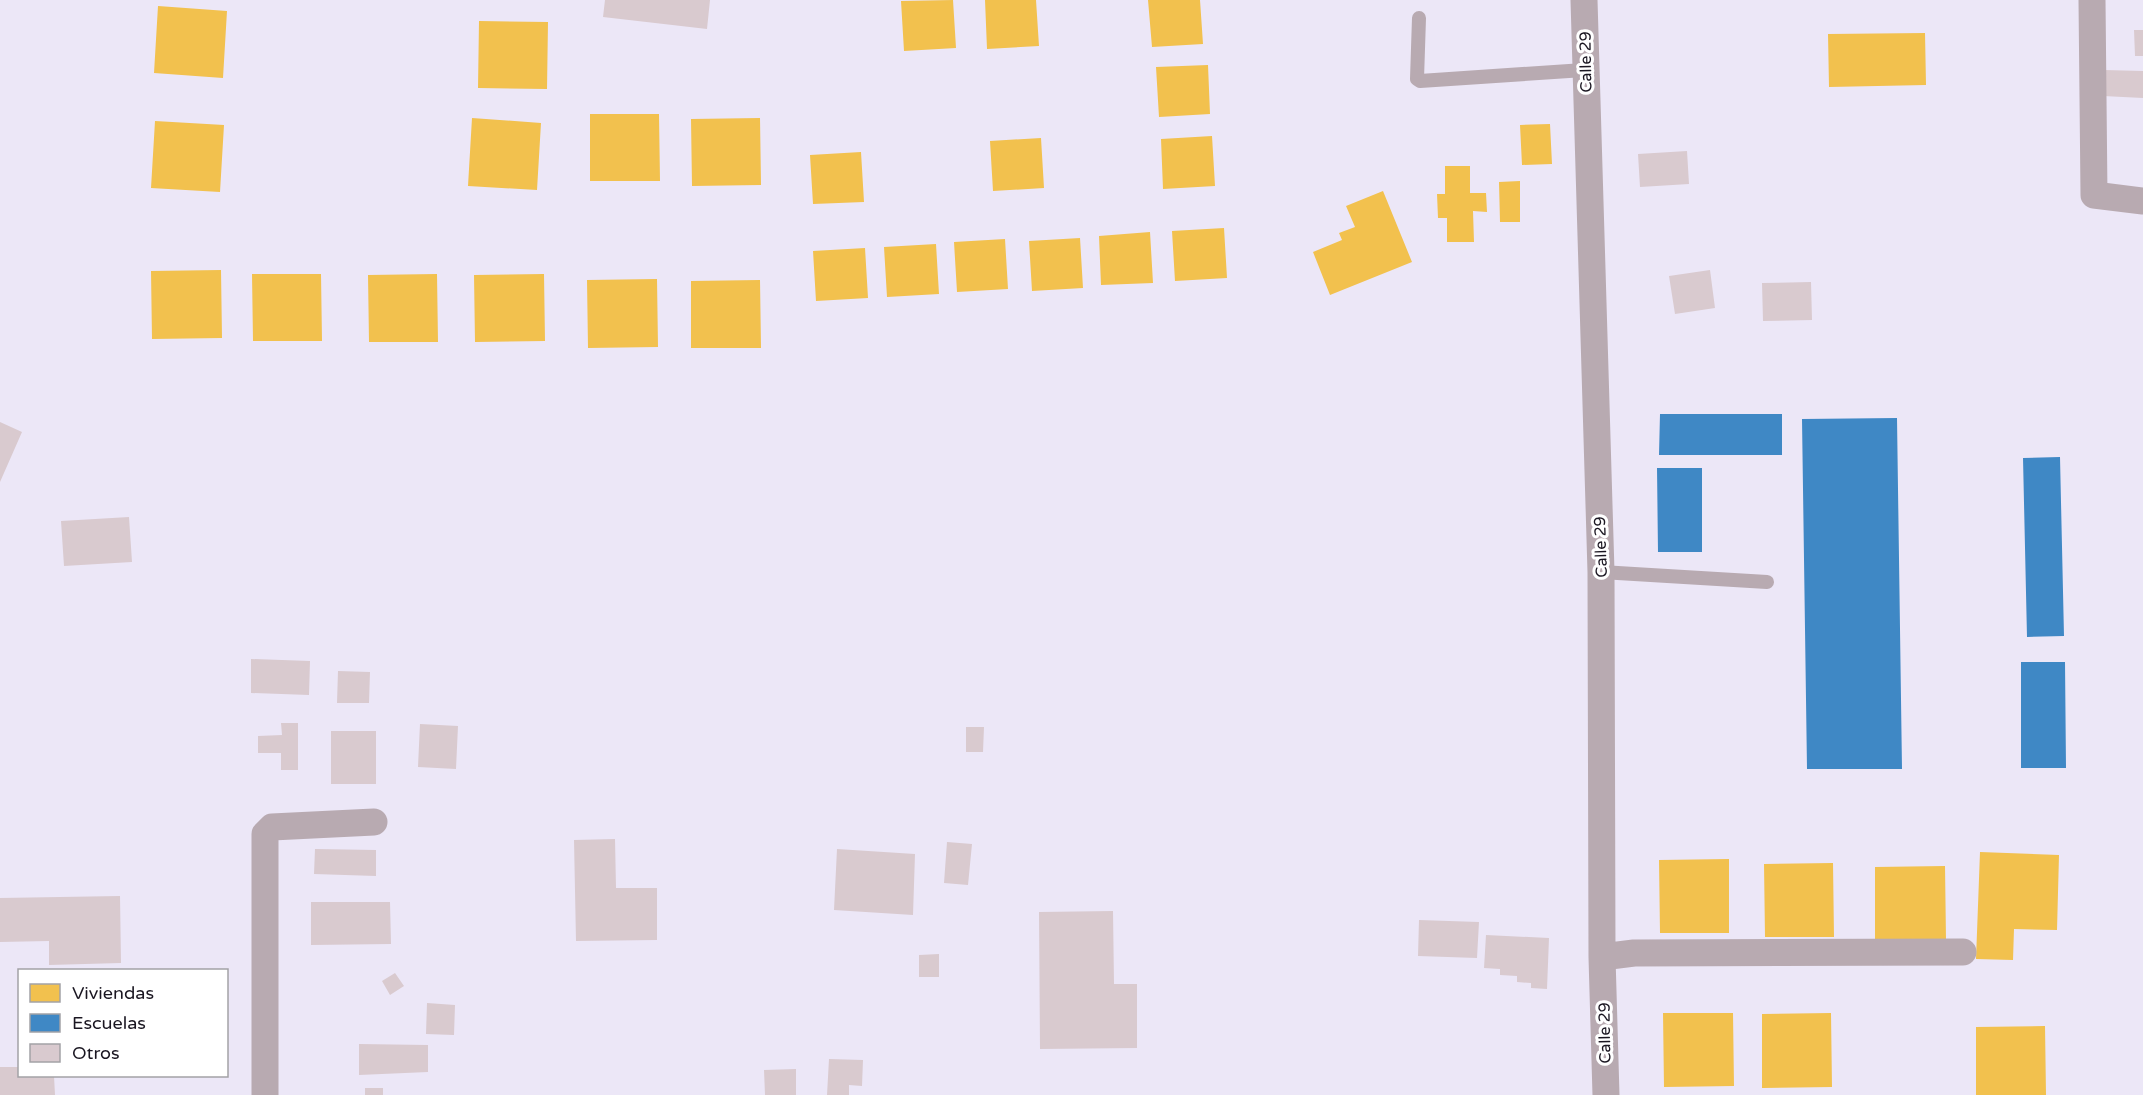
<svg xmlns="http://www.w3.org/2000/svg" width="2143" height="1095" font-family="'Varela Round',sans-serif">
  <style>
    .homes { fill: #f2c14e }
    .schools { fill: #3f88c5 }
    .building { fill: #d9cacf }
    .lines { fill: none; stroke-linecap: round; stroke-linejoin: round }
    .service { stroke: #b8aab1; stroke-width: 14 }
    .minor { stroke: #b8aab1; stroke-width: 27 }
    .labels { text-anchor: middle; stroke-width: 6; stroke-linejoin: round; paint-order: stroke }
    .street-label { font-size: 16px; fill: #1a1621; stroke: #fff }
  </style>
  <rect width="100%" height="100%" fill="#ece7f7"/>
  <path class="homes" d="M953 0 956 48 904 51 901 1Z
    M985 0H1036L1039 46 987 49Z
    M1148 0H1200L1203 44 1152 47Z
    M158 6 227 11 223 78 154 73Z
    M479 21 548 22 547 89 478 88Z
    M1925 33 1926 85 1829 87 1828 34Z
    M1208 65 1210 114 1159 117 1156 67Z
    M590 114H659L660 181H590Z
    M472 118 541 123 537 190 468 186Z
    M760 118 761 185 692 186 691 119Z
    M155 121 224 125 220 192 151 188Z
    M1550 124 1552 164 1522 165 1520 125Z
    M1212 136 1215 186 1163 189 1161 139Z
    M1041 138 1044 188 993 191 990 141Z
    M861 152 864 202 813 204 810 155Z
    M1445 166H1470V193H1486L1487 212 1473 211 1474 242H1447V218H1438L1437 194H1445Z
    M1520 181V222H1500L1499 182Z
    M1383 191 1412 262 1330 295 1313 252 1342 240 1339 233 1355 227 1346 206Z
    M1224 228 1227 278 1175 281 1172 231Z
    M1150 232 1153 283 1101 285 1099 236Z
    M1080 238 1083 288 1032 291 1029 241Z
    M1005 239 1008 289 957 292 954 242Z
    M936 244 939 294 887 297 884 247Z
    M865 248 868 298 816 301 813 251Z
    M221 270 222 338 152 339 151 271Z
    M252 274H321L322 341H253Z
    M437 274 438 342H369L368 275Z
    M544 274 545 341 475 342 474 275Z
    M657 279 658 347 588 348 587 280Z
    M760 280 761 348H691V281Z
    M1980 852 2059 855 2057 930 2014 929 2013 960 1976 959Z
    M1729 859V933H1660L1659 860Z
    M1833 863 1834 937H1765L1764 864Z
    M1945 866 1946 940 1875 941V867Z
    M1663 1013H1733L1734 1086 1664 1087Z
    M1831 1013 1832 1087 1762 1088V1014Z
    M2045 1026 2046 1095H1976V1027Z"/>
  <path class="schools" d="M1660 414H1782V455H1659Z
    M1897 418 1902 769H1807L1802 419Z
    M2060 457 2064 636 2027 637 2023 458Z
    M1657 468H1702V552H1658Z
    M2021 662H2065L2066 768H2021Z"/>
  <path class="building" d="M605 0H710L707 29 603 17Z
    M2134 30H2143V56H2135Z
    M2104 70 2143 71V98L2103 96Z
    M1687 151 1689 184 1640 187 1638 154Z
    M1710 270 1715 308 1675 314 1669 276Z
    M1811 282 1812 320 1763 321 1762 283Z
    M0 422 22 432 0 482Z
    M129 517 132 562 64 566 61 521Z
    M251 659 310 661 309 695 251 693Z
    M338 671 370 672 369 703H337Z
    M281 723H298V770H281V753H258V736L282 735Z
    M420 724 458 726 456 769 418 767Z
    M966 727H984L983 752H966Z
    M331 731H376V784H331Z
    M615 839 616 888H657V940L576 941 574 840Z
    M947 842 972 844 968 885 944 883Z
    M315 849 376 850V876L314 874Z
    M837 849 915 854 913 915 834 910Z
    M120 896 121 963 49 965V941L0 942V898Z
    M311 902H390L391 944 311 945Z
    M1113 911 1114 984H1137V1048L1040 1049 1039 912Z
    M1419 920 1479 922 1477 958 1418 956Z
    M1486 935 1549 938 1547 989 1531 988V983L1517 982V976L1500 975V969L1484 968Z
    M939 954V977H919V955Z
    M395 973 404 986 390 995 382 981Z
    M427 1003 455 1005 454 1035 426 1034Z
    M359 1044 428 1045V1072L359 1075Z
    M829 1059 863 1060 862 1086 849 1085V1095H827Z
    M0 1067H20V1076H54L55 1095H0Z
    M796 1069V1095H765L764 1070Z
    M365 1088H383V1095H365Z"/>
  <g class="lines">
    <path class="service" d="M1419 18 1417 79 1420 81 1584 70
      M1601 572 1767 582"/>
    <path class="minor" d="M1584 0 1601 572 1602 957 1606 1095
      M2092 0 2094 195 2143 201
      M1602 957 1634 953 1963 952
      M265 1095V834L272 827 374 822"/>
  </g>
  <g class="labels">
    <g class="street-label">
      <text transform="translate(1585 62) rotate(-91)" y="6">Calle 29</text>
      <text transform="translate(1600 547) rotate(-92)" y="6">Calle 29</text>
      <text transform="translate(1604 1033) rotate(-91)" y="6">Calle 29</text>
    </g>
  </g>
  <rect x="18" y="969" width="210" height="108" fill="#ffffff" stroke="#a3a2a6" stroke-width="1.5"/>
  <rect x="30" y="984" width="30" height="18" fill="#f2c14e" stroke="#a3a2a6" stroke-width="1.5"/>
  <text x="72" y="999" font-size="18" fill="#1a1621">Viviendas</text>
  <rect x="30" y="1014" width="30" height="18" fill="#3f88c5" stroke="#a3a2a6" stroke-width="1.5"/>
  <text x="72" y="1029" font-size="18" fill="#1a1621">Escuelas</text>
  <rect x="30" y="1044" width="30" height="18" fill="#d9cacf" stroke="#a3a2a6" stroke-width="1.5"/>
  <text x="72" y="1059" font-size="18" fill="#1a1621">Otros</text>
</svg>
